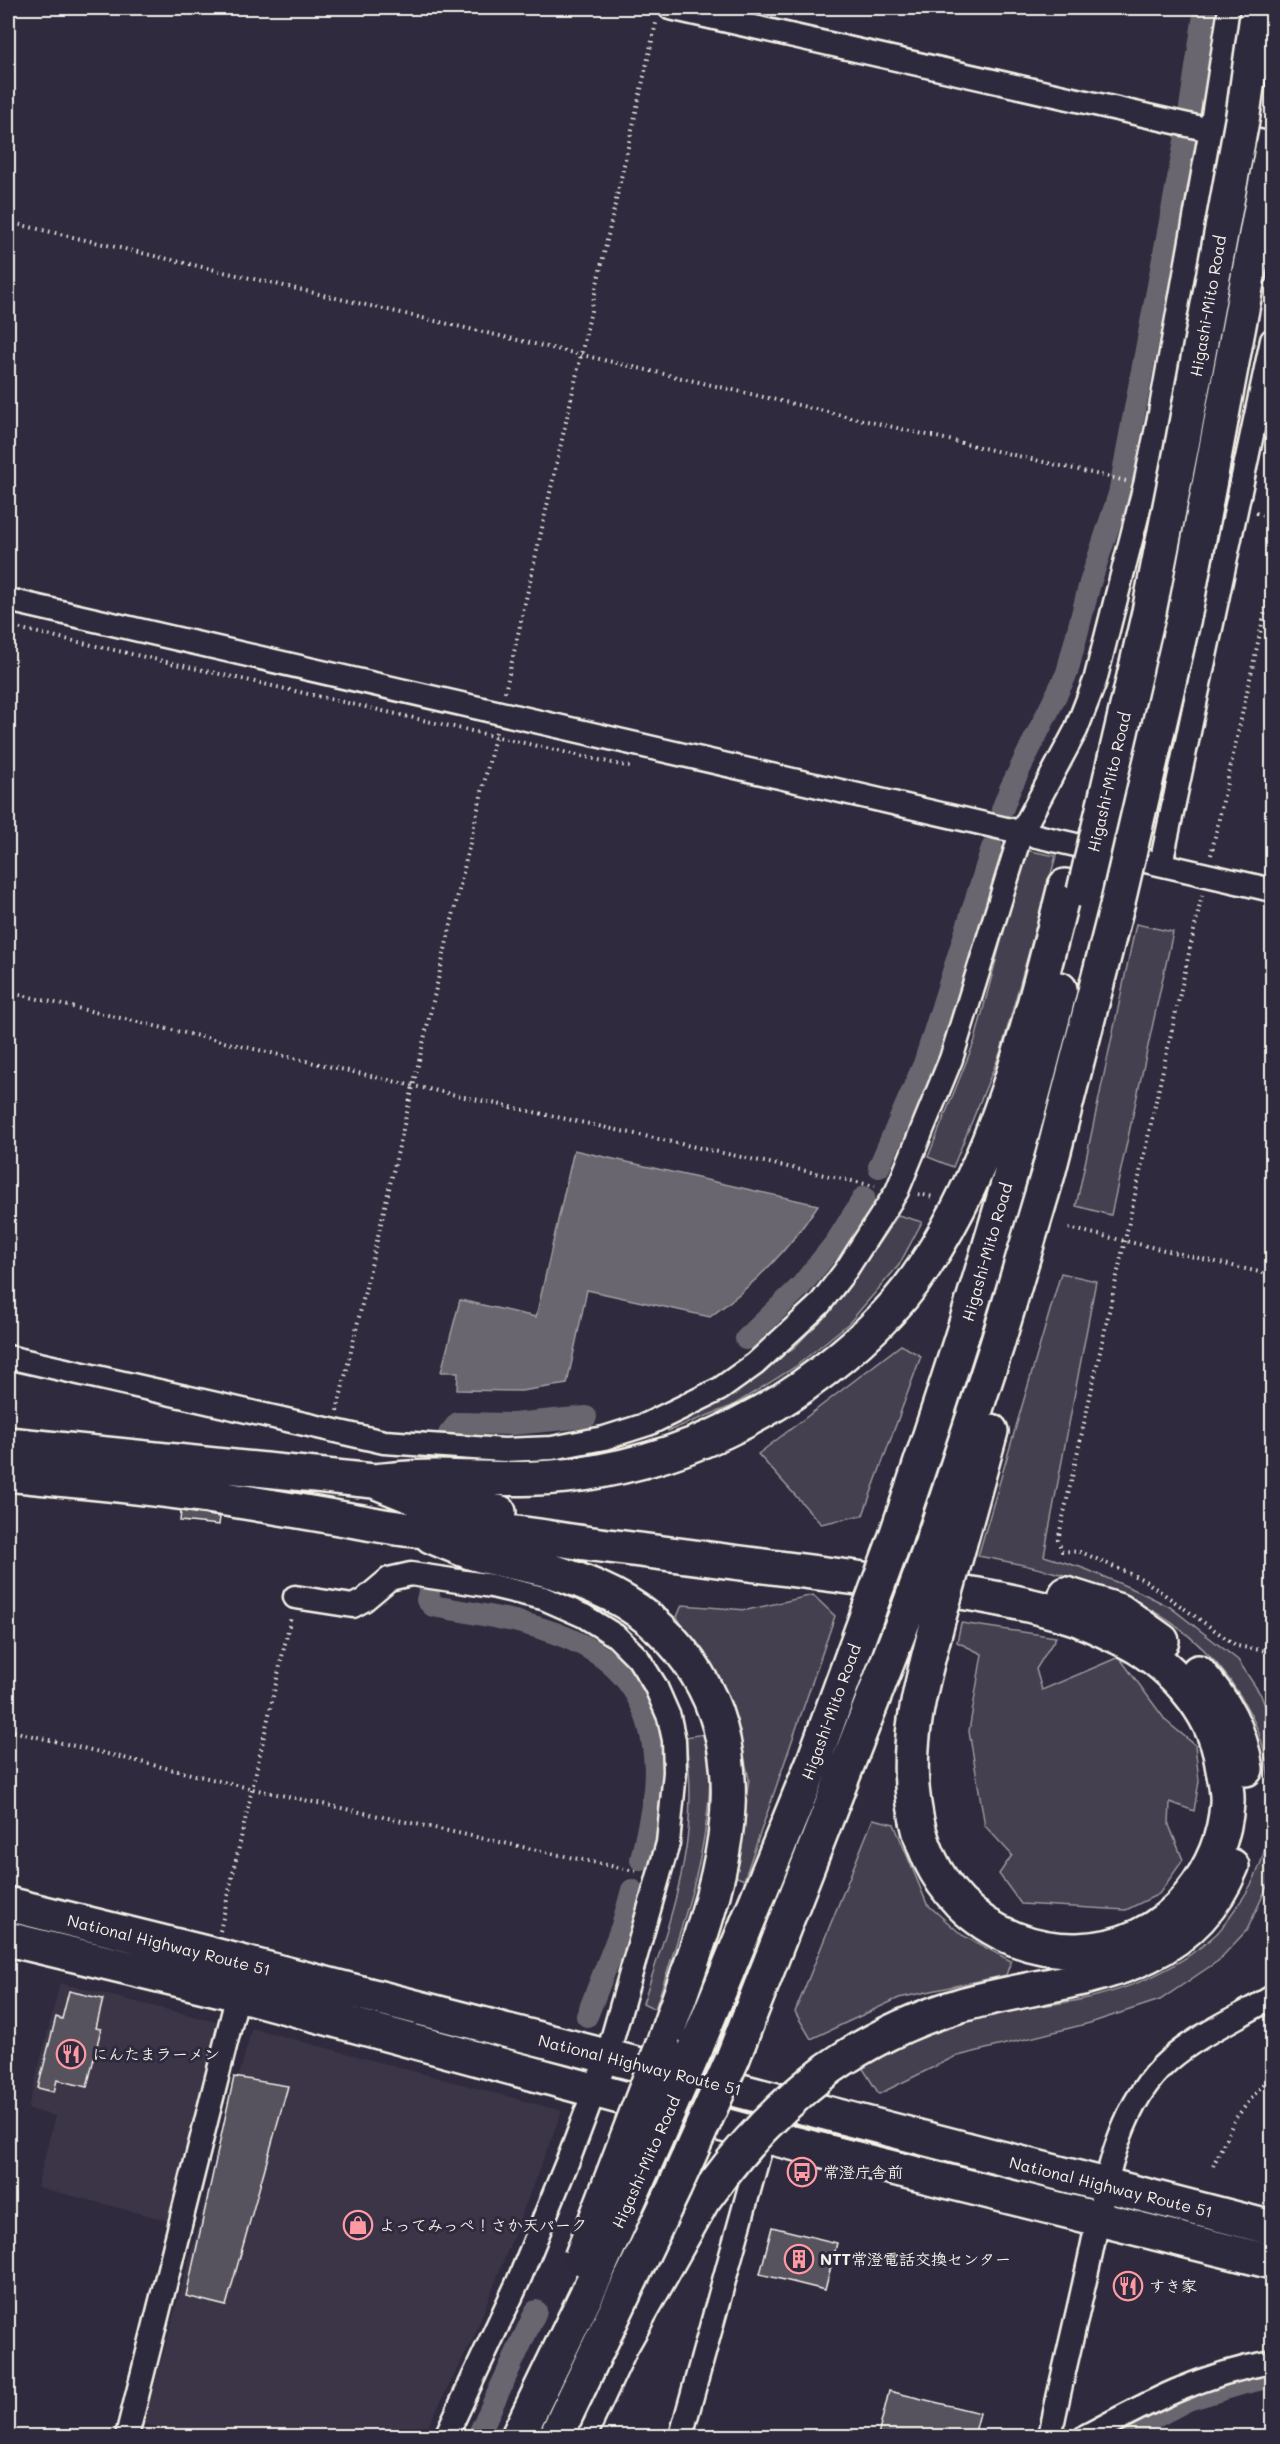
<svg xmlns="http://www.w3.org/2000/svg" width="1280" height="2444" font-family="Mali,'Klee One',sans-serif">
  <style>
    .built { fill: #3b3647 }
    .green { fill: #454050; stroke: #9c989c; stroke-width: 1.5 }
    .water { fill: #6a6670; stroke: #a19ea0; stroke-width: 1.5 }
    .lines { fill: none; stroke-linecap: round; stroke-linejoin: round }
    .canal { stroke: #6a6670; stroke-width: 22 }
    .building { fill: #56525f; stroke: #f4f1e8; stroke-width: 1.5 }
    .minor-casing { stroke: #f4f1e8; stroke-width: 27 }
    .highway-casing { stroke: #f4f1e8; stroke-width: 38 }
    .path { stroke: #f4f1e8; stroke-width: 4; stroke-dasharray: 1.5 4.5; stroke-linecap: butt }
    .minor { stroke: #2f2a3d; stroke-width: 22 }
    .highway { stroke: #2f2a3d; stroke-width: 33 }
    .highway-bridge-casing { stroke: #f4f1e8; stroke-width: 38; stroke-linecap: butt }
    .highway-bridge { stroke: #2f2a3d; stroke-width: 33 }
    .labels { text-anchor: middle; stroke-width: 6; stroke-linejoin: round; paint-order: stroke }
    .street-label { font-size: 16px; fill: #f4f1e8; stroke: #2f2a3d }
    .poi-label { font-size: 16px; font-weight: bold; fill: #f4f1e8; stroke: #2f2a3d; text-anchor: start }
  </style>
  <rect width="100%" height="100%" fill="#2f2a3d"/>
  <filter id="ink" filterUnits="userSpaceOnUse"><feTurbulence type="fractalNoise" baseFrequency=".0167" numOctaves="2"/><feDisplacementMap in="SourceGraphic" scale="12" xChannelSelector="R" yChannelSelector="G"/><feConvolveMatrix kernelMatrix="1 2 1 2 8 2 1 2 1" color-interpolation-filters="sRGB"/></filter>
  <g filter="url(#ink)">
    <path class="built" d="M60 1983 221 2023 170 2221 37 2187 55 2116 28 2109Z
      M252 2028 562 2111 473 2339 423 2436H196L144 2424Z"/>
    <path class="green" d="M1025 850 1056 856 1001 1051 953 1167 928 1157 975 1040Z
      M1136 924 1173 932 1111 1215 1076 1206Z
      M898 1215 922 1222 899 1265 849 1323 795 1367 732 1406 668 1431 667 1427 726 1394 795 1347 844 1294Z
      M1061 1273 1096 1281 1044 1556 1083 1568 1140 1592 1170 1607 1238 1660 1261 1695 1272 1724V1870L1270 1880 1247 1930 1218 1961 1160 2000 1090 2023 954 2057 879 2094 862 2067C872 2060 883 2052 894 2047 928 2031 967 2021 1004 2012 1027 2007 1051 2005 1074 2001 1126 1991 1176 1971 1215 1935 1223 1928 1229 1917 1235 1909 1252 1887 1264 1863 1267 1835 1272 1794 1270 1752 1251 1715 1195 1604 1091 1577 978 1556Z
      M901 1345 921 1356 863 1515 821 1524 758 1454Z
      M813 1595 835 1616 744 1880 735 1876 749 1779 733 1708 677 1617 682 1605 747 1610Z
      M961 1623 1056 1637 1036 1669 1042 1690 1119 1657 1166 1721 1195 1745 1199 1781 1194 1811 1170 1802 1169 1825 1183 1860 1159 1894 1126 1910 1021 1904 999 1874 1012 1855 985 1826 969 1731 982 1654 957 1642Z
      M704 1734C706 1746 710 1759 710 1771 710 1853 680 1932 655 2009L643 2003C673 1912 702 1834 685 1737Z
      M873 1819 894 1824 927 1904 962 1935 1011 1961 1006 1975 899 1998 811 2039 795 2012Z"/>
    <path class="water" d="M574 1150 818 1205C786 1253 756 1283 710 1317L587 1290 567 1384 521 1391 457 1390 458 1372H441L460 1300 536 1317Z"/>
    <g class="lines">
      <path class="canal" d="M1002 810 1010 789 1067 673 1090 583 1119 494 1185 141 1205 8
        M879 1167 924 1064 992 848
        M746 1339 800 1287 836 1242 864 1197
        M449 1434 458 1423 513 1424 586 1417
        M429 1593 427 1600 433 1606C529 1623 643 1634 654 1755 658 1790 648 1826 641 1860
        M587 2016 622 1926 632 1890
        M478 2436 536 2311
        M1119 2436 1188 2400 1245 2383 1272 2377"/>
    </g>
    <path class="building" d="M181 1511 220 1517 219 1525 180 1521Z
      M69 1991 103 1999 96 2028 101 2029 87 2087 57 2080 54 2092 38 2088 56 2017 62 2019Z
      M234 2077 288 2086 226 2306 186 2296Z
      M772 2227 837 2243 825 2290 760 2274Z
      M889 2391 980 2413 974 2436H878Z"/>
    <g class="lines">
      <g class="minor-casing">
        <path id="minor" d="M670 8 1272 144
          M8 600 1272 890
          M1161 864 1272 340
          M8 1357 384 1442 504 1450 552 1448 604 1438 648 1424 720 1389 755 1364 819 1305 846 1270 897 1191 951 1059 1021 833 1076 730 1095 681 1145 485 1160 413 1211 129 1230 8
          M295 1597 353 1606 364 1600 389 1579 411 1574 492 1586 543 1598 584 1616 616 1636 638 1658 655 1685 669 1717 674 1740 675 1772 668 1843 607 2057 571 2153 518 2282 446 2436
          M127 2436 238 1994
          M681 2436 764 2136
          M1050 2436C1061 2381 1075 2326 1087 2271 1103 2203 1112 2110 1168 2061 1199 2034 1238 2018 1272 1997
          M1086 2436C1149 2402 1201 2374 1272 2362"/>
      </g>
      <g class="highway-casing">
        <path id="highway" d="M8 1444 374 1481C394 1479 415 1477 436 1477 490 1478 546 1482 600 1471 675 1457 741 1429 803 1386 849 1353 893 1315 924 1267 999 1154 1032 1016 1065 886
          M8 1474C74 1481 141 1486 207 1496 257 1504 306 1512 356 1521 375 1524 396 1529 415 1530 435 1532 456 1528 476 1529 512 1531 549 1538 585 1543 668 1553 751 1564 834 1575 914 1586 995 1593 1072 1617 1087 1622 1103 1630 1118 1637 1167 1659 1214 1709 1222 1764 1224 1776 1228 1790 1227 1803 1225 1837 1211 1869 1190 1895 1134 1967 1023 1967 960 1903 934 1876 919 1841 914 1804 904 1740 923 1678 939 1617
          M374 1481 428 1503 499 1512
          M431 1536C445 1542 459 1548 473 1553 496 1560 521 1563 544 1569 567 1575 590 1584 612 1595 647 1613 676 1640 697 1674 768 1790 702 1929 663 2044
          M895 1539C957 1358 1015 1175 1060 989
          M932 1543 997 1345 1048 1174 1118 902
          M959 1546 991 1431
          M1066 1594 1120 1611 1162 1641
          M1198 1672C1224 1701 1241 1731 1246 1769
          M8 1904 214 1955 1272 2228
          M8 1939 238 1994 764 2136 1272 2262
          M696 2048 814 1760 870 1607
          M733 2058 907 1612
          M828 2069C868 2041 910 2020 958 2006 1060 1976 1185 1983 1232 1866
          M579 2436 621 2346 703 2200 718 2180"/>
      </g>
      <path class="path" d="M8 222 1126 481
        M1256 513 1272 517
        M8 626 630 767
        M505 692 656 23
        M1211 855 1272 579
        M1202 895 1058 1540 1062 1551 1081 1552 1144 1580 1237 1646 1272 1652
        M8 992 414 1086 875 1186
        M918 1194 934 1197
        M1069 1228 1272 1275
        M337 1411 496 732
        M8 1730 253 1789 639 1872
        M220 1931 291 1617
        M1213 2166 1235 2119 1272 2073"/>
      <use href="#minor" class="minor"/>
      <use href="#highway" class="highway"/>
      <g class="highway-bridge-casing">
        <path id="highway-bridge" d="M1084 891 1149 612 1183 440 1243 115 1258 8
          M1118 902 1185 613 1272 149
          M870 1607 895 1539
          M907 1612 932 1543
          M939 1617 959 1546
          M718 2180C750 2137 785 2102 828 2069
          M581 2258 663 2044
          M518 2436 594 2279 696 2048
          M556 2436 674 2189 733 2058"/>
      </g>
      <use href="#highway-bridge" class="highway-bridge"/>
    </g>
  </g>
  <defs>
    <g id="restaurant-ring" transform="scale(1.5)"><circle r="9.5" fill="#2f2a3d" stroke="#ff9aa2" stroke-width="1.5"/><path d="M-5-6h1v4h1v-4h1v4h1v-4h1v5L-1.5 .5V6h-2V.5L-5-1ZM5-6V6H3V1.5H1.5Q1.5-4 5-6Z" fill="#ff9aa2"/></g>
    <g id="bus-ring" transform="scale(1.5)"><circle r="9.5" fill="#2f2a3d" stroke="#ff9aa2" stroke-width="1.5"/><path d="M-5-6H5V4H4V6H2V4H-2V6H-4V4H-5ZM-3.5-4V0h7V-4ZM-3.5 1.2v1.5H-2V1.2ZM2 1.2v1.5H3.5V1.2Z" fill="#ff9aa2"/></g>
    <g id="shop-ring" transform="scale(1.5)"><circle r="9.5" fill="#2f2a3d" stroke="#ff9aa2" stroke-width="1.5"/><path d="M-5-2.5h2.3a2.7 3.5 0 0 1 5.4 0H5L5.5 6h-11ZM-1.5-2.5h3a1.5 2.3 0 0 0-3 0Z" fill="#ff9aa2"/></g>
    <g id="building-ring" transform="scale(1.5)"><circle r="9.5" fill="#2f2a3d" stroke="#ff9aa2" stroke-width="1.5"/><path d="M-4-6H4V6H1V3H-1V6H-4ZM-2.5-4.3h1.7v1.8h-1.7ZM.8-4.3h1.7v1.8H.8ZM-2.5-1h1.7V.8h-1.7ZM.8-1h1.7V.8H.8Z" fill="#ff9aa2"/></g>
  </defs>
  <g fill-rule="evenodd">
    <use href="#restaurant-ring" x="71" y="2054"/>
    <use href="#bus-ring" x="802" y="2172"/>
    <use href="#shop-ring" x="358" y="2225"/>
    <use href="#building-ring" x="799" y="2259"/>
    <use href="#restaurant-ring" x="1128" y="2286"/>
  </g>
  <g class="labels">
    <g class="street-label">
      <text transform="translate(1208 306) rotate(-80)" y="6">Higashi-Mito Road</text>
      <text transform="translate(1109 782) rotate(-77)" y="6">Higashi-Mito Road</text>
      <text transform="translate(987 1252) rotate(-74)" y="6">Higashi-Mito Road</text>
      <text transform="translate(831 1712) rotate(-70)" y="6">Higashi-Mito Road</text>
      <text transform="translate(169 1945) rotate(14)" y="6">National Highway Route 51</text>
      <text transform="translate(640 2065) rotate(14)" y="6">National Highway Route 51</text>
      <text transform="translate(646 2162) rotate(-66)" y="6">Higashi-Mito Road</text>
      <text transform="translate(1111 2187) rotate(14)" y="6">National Highway Route 51</text>
    </g>
    <g class="poi-label">
      <text x="92" y="2060">にんたまラーメン</text>
      <text x="823" y="2178">常澄庁舎前</text>
      <text x="379" y="2231">よってみっぺ！さか天パーク</text>
      <text x="820" y="2265">NTT常澄電話交換センター</text>
      <text x="1149" y="2292">すき家</text>
    </g>
  </g>
  <rect width="1280" height="2444" fill="none" stroke="#2f2a3d" stroke-width="30"/>
  <rect x="15" y="15" width="1250" height="2414" fill="none" stroke="#f4f1e8" stroke-width="2" filter="url(#ink)"/>
</svg>
